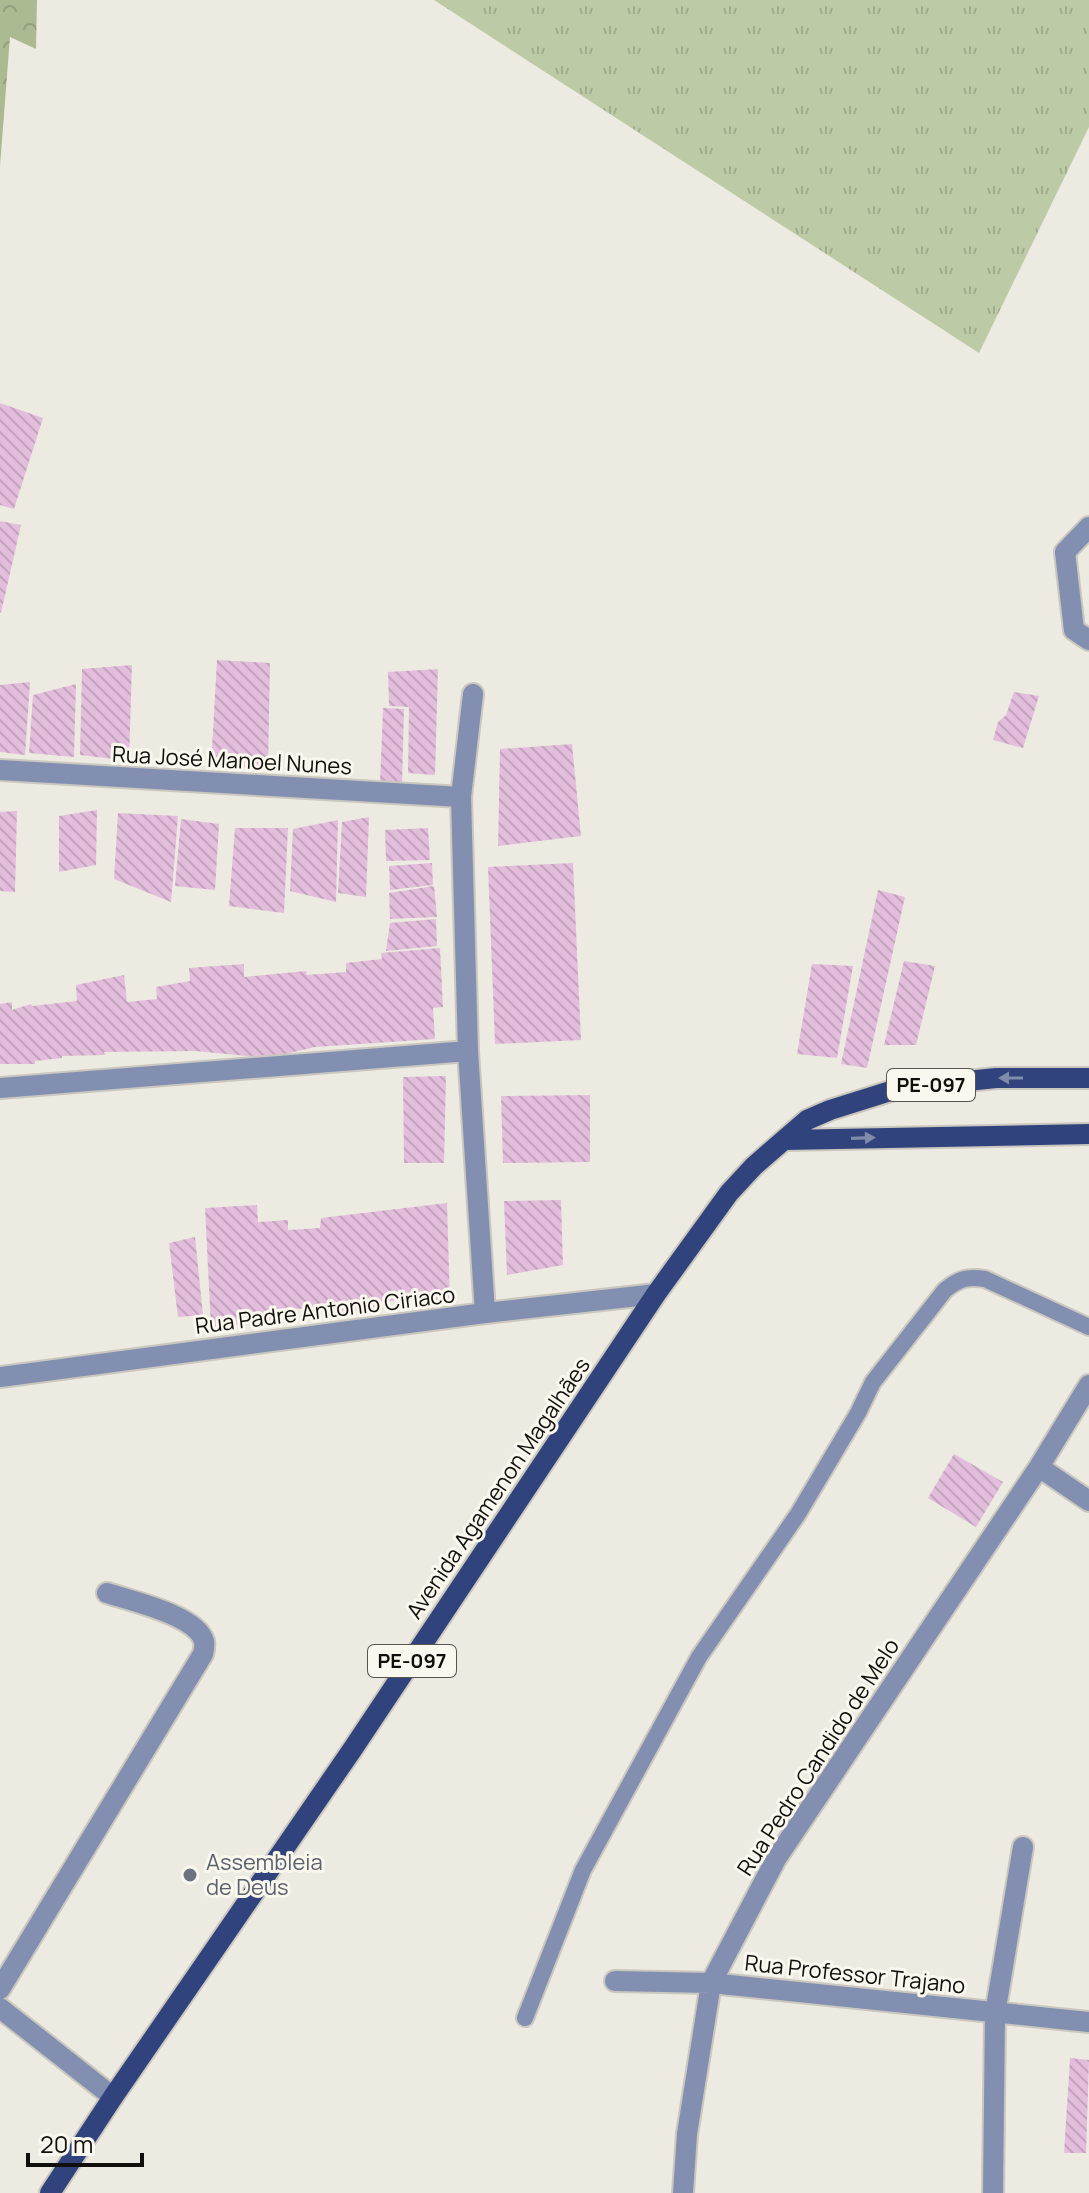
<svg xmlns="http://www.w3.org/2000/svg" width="1089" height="2193" font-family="Manrope,sans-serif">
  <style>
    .grass { fill: url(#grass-tufts) }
    .forest { fill: url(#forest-crowns) }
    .building { fill: url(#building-back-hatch) }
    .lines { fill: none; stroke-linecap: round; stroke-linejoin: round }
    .lane-casing { stroke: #cac7bf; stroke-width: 20 }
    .street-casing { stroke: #cac7bf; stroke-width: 24 }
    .primary-casing { stroke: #cac7bf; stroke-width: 24 }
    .lane { stroke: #828fb1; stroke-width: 16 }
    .street { stroke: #828fb1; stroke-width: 20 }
    .primary { stroke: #31437d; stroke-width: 20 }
    .oneway { fill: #818baa }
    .worship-dot { fill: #6b7280; stroke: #faf7ee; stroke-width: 3 }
    .labels { text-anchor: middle; stroke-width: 6; stroke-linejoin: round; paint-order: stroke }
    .shield { fill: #faf7ee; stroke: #565550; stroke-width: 2 }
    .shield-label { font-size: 20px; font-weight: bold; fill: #100f0c }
    .street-label { font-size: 22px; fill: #100f0c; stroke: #faf7ee }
    .worship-label { font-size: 22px; fill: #5b616d; stroke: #faf7ee; text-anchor: start }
  </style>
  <defs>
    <pattern id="grass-tufts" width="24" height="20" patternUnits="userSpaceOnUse" patternTransform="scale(2)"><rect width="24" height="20" fill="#bdcaa6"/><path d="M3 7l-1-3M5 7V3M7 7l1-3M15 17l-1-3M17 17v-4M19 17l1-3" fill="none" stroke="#a1ac8e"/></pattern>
    <pattern id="forest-crowns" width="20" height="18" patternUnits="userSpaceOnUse" patternTransform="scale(2)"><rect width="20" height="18" fill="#acba91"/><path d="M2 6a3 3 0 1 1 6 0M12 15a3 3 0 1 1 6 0" fill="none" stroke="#939f7c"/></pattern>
    <pattern id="building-back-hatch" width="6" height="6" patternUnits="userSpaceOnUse" patternTransform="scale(2)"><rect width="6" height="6" fill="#e3bedc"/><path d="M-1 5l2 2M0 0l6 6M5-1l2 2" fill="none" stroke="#c2a2bc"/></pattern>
  </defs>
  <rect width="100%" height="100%" fill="#edeae1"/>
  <path class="grass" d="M434 0H1089V127L979 353Z"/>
  <path class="forest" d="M0 0H37L36 49 10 37 0 166Z"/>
  <path class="building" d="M0 403 43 418 14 509 0 505Z
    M0 521 21 525 1 613 0 612Z
    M217 660 270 663 268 769 211 766Z
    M132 665 129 761 80 755 82 669Z
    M438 669 435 775 408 773 409 707 389 706 388 672Z
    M30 682 25 755 0 752V685Z
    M76 684 74 757 29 753 33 695Z
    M1014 692 1039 696 1023 748 993 740 998 722 1006 715Z
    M383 708 404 709 402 785 380 783Z
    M572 744 581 836 498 846 500 749Z
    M97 810 96 865 59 872V816Z
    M17 811 15 892 0 891V812Z
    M118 813 178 816 171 902 114 879Z
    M369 817 366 897 338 893 342 822Z
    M181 819 219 824 215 890 175 886Z
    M338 820 336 902 290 891 293 829Z
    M235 828H288L284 913 229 906Z
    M428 828 430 860 386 861 385 830Z
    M432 863 433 885 390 890 389 866Z
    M573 863 581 1040 495 1044 488 867Z
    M434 886 437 917 390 919 389 893Z
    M878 890 905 897 867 1068 841 1064Z
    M436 919 437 946 386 951 390 923Z
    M440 948 443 1007 433 1008 435 1039 315 1047 281 1055 247 1056 195 1051 104 1052 105 1055 62 1056V1058L35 1061V1064H0V1004L12 1002V1010L31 1004 32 1006 77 1001 76 985 124 975 127 1002 157 999 156 987 190 981 189 968 244 964V977L306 971 307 975 346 972V963L382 959 381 953Z
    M904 961 935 966 916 1045H884Z
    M812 964 853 966 837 1058 797 1054Z
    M446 1076 444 1163H404L403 1077Z
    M590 1095V1162L503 1163 501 1096Z
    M561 1200 563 1265 507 1275 504 1201Z
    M447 1203 450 1302 413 1307 412 1299 380 1302 383 1309 334 1313V1307L293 1309 294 1322 211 1327 205 1208 257 1205 258 1222 288 1220V1230L320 1228 321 1218Z
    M195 1237 203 1315 178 1317 169 1243Z
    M954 1454 1003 1482 976 1527 928 1498Z
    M1070 2058 1089 2060 1086 2153H1064Z"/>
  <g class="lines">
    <g class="lane-casing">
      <path id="lane" d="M525 2018 583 1870 699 1657 798 1514 858 1413 873 1382 945 1290C959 1279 967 1276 985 1279L1089 1327"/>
    </g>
    <g class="street-casing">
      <path id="street" d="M1089 527 1065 552 1074 630 1089 640
        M473 694 461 797 468 1051 485 1313
        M0 770 461 797
        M0 1088 468 1051
        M0 1377 485 1313 656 1294
        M1039 1467 1089 1501
        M615 1981 711 1983 1089 2022
        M0 1989 203 1654C204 1650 205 1646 204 1641 196 1615 131 1601 107 1593
        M0 2008 113 2097
        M683 2193 687 2134 711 1983 776 1859 1039 1467 1089 1385
        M993 2193 995 2014 1023 1847"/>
    </g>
    <g class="primary-casing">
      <path id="primary" d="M785 1140 1089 1134
        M50 2193 113 2097 352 1750 656 1294 729 1193 754 1166 807 1120 830 1110 900 1088 996 1078H1089"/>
    </g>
    <use href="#lane" class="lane"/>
    <use href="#street" class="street"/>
    <use href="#primary" class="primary"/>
  </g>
  <defs><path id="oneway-solid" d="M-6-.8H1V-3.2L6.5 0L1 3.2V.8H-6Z" transform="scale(2)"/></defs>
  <g class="oneway">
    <use href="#oneway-solid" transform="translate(1011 1078) rotate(180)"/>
    <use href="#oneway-solid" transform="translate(863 1138) rotate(-2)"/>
  </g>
  <circle class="worship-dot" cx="190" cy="1875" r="8"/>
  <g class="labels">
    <g class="shield">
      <rect x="887" y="1069" width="88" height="32" rx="6"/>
      <rect x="368" y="1645" width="88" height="32" rx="6"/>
    </g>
    <g class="shield-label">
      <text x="931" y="1092">PE-097</text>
      <text x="412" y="1668">PE-097</text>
    </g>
    <g class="street-label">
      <text transform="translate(232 760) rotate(3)" y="8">Rua José Manoel Nunes</text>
      <text transform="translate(325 1310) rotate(-7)" y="8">Rua Padre Antonio Ciriaco</text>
      <text transform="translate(498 1488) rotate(-56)" y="8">Avenida Agamenon Magalhães</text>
      <text transform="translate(818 1757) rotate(-57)" y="8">Rua Pedro Candido de Melo</text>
      <text transform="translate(855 1974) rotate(6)" y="8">Rua Professor Trajano</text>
    </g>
    <g class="worship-label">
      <text x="206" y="1870">Assembleia<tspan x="206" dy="25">de Deus</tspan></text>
    </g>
  </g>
  <path d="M28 2153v12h114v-12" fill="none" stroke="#100f0c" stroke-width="4"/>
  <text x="40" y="2153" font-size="24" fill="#100f0c" stroke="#faf7ee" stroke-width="6" paint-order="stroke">20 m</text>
</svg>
